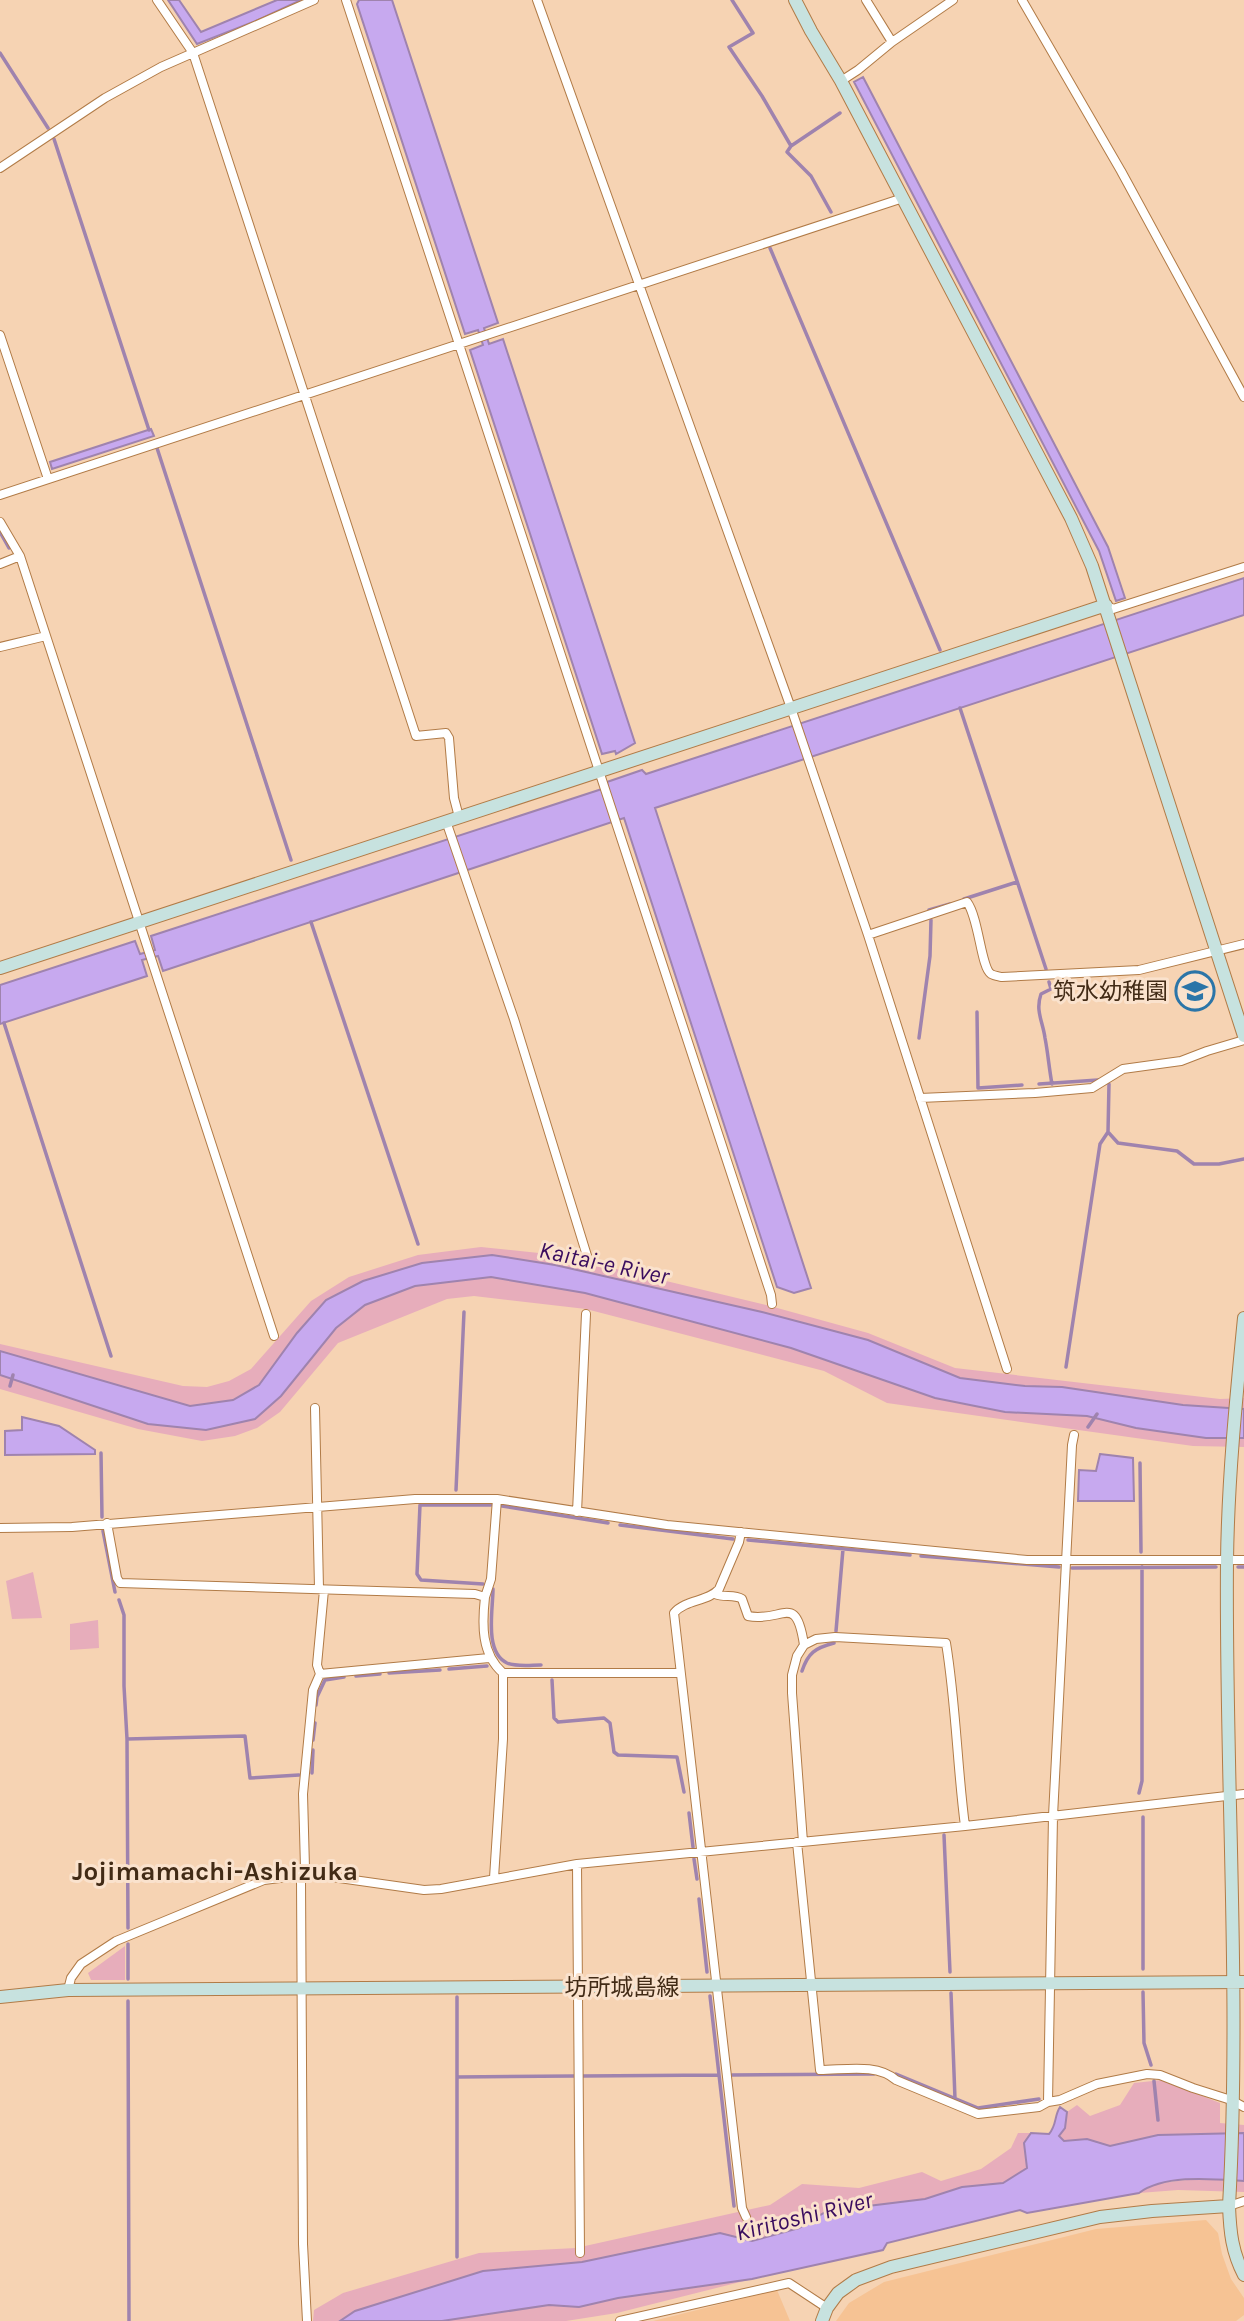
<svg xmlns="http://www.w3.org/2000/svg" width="1244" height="2321" font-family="Karla,'Noto Sans JP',sans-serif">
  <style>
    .built { fill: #f6c394 }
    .green { fill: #e7adbb }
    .water { fill: #c7a9ef; stroke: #9f83ae; stroke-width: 2 }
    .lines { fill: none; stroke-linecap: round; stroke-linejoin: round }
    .stream { stroke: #9f83ae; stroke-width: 3.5 }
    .street-casing { stroke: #b17b47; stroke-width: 10 }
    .secondary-casing { stroke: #b17b47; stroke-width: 14 }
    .street { stroke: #fff; stroke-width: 8 }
    .secondary { stroke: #c7e2df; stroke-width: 12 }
    .labels { text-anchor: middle; stroke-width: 6; stroke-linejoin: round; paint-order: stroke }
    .poi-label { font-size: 23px; fill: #422b16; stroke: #fae2cd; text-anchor: end }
    .street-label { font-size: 23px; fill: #422b16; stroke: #fae2cd }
    .water-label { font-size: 24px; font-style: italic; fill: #390c5e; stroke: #fae2cd }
    .quarter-label { font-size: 26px; font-weight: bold; fill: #422b16; stroke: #fae2cd }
  </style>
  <rect width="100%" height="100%" fill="#f6d3b3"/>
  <path class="built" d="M1206 2220 1218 2233 1222 2254 1231 2279 1244 2298V2315L1236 2321H836L849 2303 884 2282 1096 2229Z
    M777 2290 790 2321H653Z"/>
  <path class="green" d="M481 1247 558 1255 770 1306 868 1333 955 1368 1220 1399 1244 1398V1409L1183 1405 1062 1387 1025 1386 960 1378 868 1340 762 1312 492 1255 422 1263 363 1281 326 1300 297 1333 259 1385 233 1400 190 1406 0 1351V1344L183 1386 207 1387 229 1381 251 1369 311 1301 349 1277 418 1255Z
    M491 1277 585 1293 791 1348 935 1398 1005 1412 1087 1416 1136 1428 1206 1438H1244V1447L1193 1446 887 1403 824 1371 586 1309 474 1296 447 1299 338 1343 280 1412 257 1428 235 1436 202 1441 138 1429 0 1389V1375L148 1424 206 1430 255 1419 281 1396 336 1328 364 1305 415 1286Z
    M33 1572 42 1618 12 1619 6 1581Z
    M98 1620 99 1648 70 1650V1624Z
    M125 1946V1980H91L88 1973Z
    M1162 2080 1220 2103V2123L1244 2125V2133L1158 2135 1110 2146 1087 2139 1064 2141 1059 2136 1065 2128 1067 2112 1077 2105 1090 2116 1120 2105 1134 2083Z
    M1018 2133H1031L1024 2143 1027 2168 1003 2183 962 2187 925 2199 827 2211 799 2228 752 2241 720 2233 582 2262 483 2271 355 2311 340 2321H313L314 2310 343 2293 479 2253 576 2248 770 2205 802 2184 859 2188 922 2172 941 2181 981 2169 1011 2148Z
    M1205 2178 1244 2181V2192L1178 2190 1139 2193 1150 2184Z
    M752 2279 617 2313 566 2321H442L549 2305 579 2307 618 2298Z"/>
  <path class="water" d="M168 0H179L201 32 277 0H301L258 20 197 44Z
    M359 0H392L498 323 484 328 489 344 503 339 635 743 616 754 615 751 602 754 470 350 483 345 478 330 465 334 357 4Z
    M863 77 1108 547 1125 598 1116 601 1099 551 854 82Z
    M151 429 154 436 52 469 50 462Z
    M1244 578V615L655 808 811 1288 794 1293 777 1287 624 818 163 971 158 956 142 960 147 976 0 1024V985L135 941 140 954 155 950 151 936 608 787 607 782 642 770 646 774Z
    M492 1255 555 1265 762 1312 868 1340 960 1378 1025 1386 1062 1387 1183 1405 1244 1409V1438H1206L1136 1428 1087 1416 1005 1412 935 1398 791 1348 585 1293 491 1277 415 1286 365 1305 336 1328 281 1396 255 1419 206 1430 148 1424 0 1375V1351L190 1406 233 1400 259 1385 297 1333 326 1300 363 1281 422 1263Z
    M22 1417 59 1426 95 1450V1454L5 1455V1431L22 1430Z
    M1100 1454 1133 1458 1134 1501H1078L1079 1470 1096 1471Z
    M1060 2107 1067 2112 1065 2128 1059 2136 1064 2141 1087 2139 1110 2146 1158 2135 1244 2133V2181C1213 2179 1165 2174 1139 2193L1027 2213 1020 2210 887 2243 883 2250 752 2279 618 2298 579 2307 549 2305 442 2321H340L355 2311 483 2271 582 2262 720 2233 752 2241 799 2228 827 2211 925 2199 962 2187 1003 2183 1027 2168 1024 2143 1031 2133 1049 2134C1057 2125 1054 2116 1060 2107Z"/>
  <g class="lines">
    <path class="stream" d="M732 0 753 33 729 47 762 96 791 146 840 113
      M0 53 48 128
      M54 139 149 430
      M791 146 787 152 811 176 831 212
      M770 248 940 650
      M157 448 291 860
      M0 532 9 548
      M960 708 1046 969
      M964 899 1017 882
      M929 910 950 904
      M311 922 418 1244
      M1049 982 1051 989 1041 994C1035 1011 1043 1022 1045 1038 1048 1053 1049 1068 1052 1084
      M977 1012 978 1088 1022 1085
      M4 1023 111 1356
      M919 1038 930 956 931 920
      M1039 1084 1098 1080
      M1109 1084 1108 1132 1118 1143 1177 1151 1194 1164H1219L1244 1159
      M1066 1367 1100 1144 1108 1132
      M10 1386 13 1375
      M1088 1427 1097 1414
      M101 1453 102 1517
      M1140 1463 1141 1552
      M456 1490 464 1312
      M502 1506 608 1523
      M620 1525 733 1539
      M103 1531 115 1592
      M748 1540 910 1555
      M921 1556 1059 1567
      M1238 1567H1244
      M1072 1568 1216 1567
      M483 1584 421 1580 417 1574 420 1505H491
      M493 1589C493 1610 484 1652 507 1663 516 1667 531 1665 541 1665
      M119 1600 124 1615V1686L127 1739 128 1928
      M836 1631 843 1549
      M449 1669 487 1666
      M802 1671C808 1653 815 1648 834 1643
      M389 1673 440 1670
      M356 1676 380 1674
      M552 1680 554 1718 558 1722 604 1718 610 1723 614 1752 618 1755 677 1757 684 1792
      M316 1705 317 1697 325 1680 344 1677
      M127 1739 245 1736 250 1778 299 1775
      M313 1740 315 1723
      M312 1773 313 1750
      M1139 1793 1142 1781V1567
      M689 1813 693 1847
      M1143 1817V1969
      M944 1835 950 1972
      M694 1859 697 1879
      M699 1899 707 1972
      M128 1944V1979
      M1143 1992 1144 2043 1151 2065
      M951 1993 955 2099
      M710 1996 734 2206
      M128 2001 129 2321
      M896 2074 978 2108 1039 2099
      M732 2075 874 2074
      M583 2076 719 2075
      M457 2077 574 2076
      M1154 2081 1158 2120
      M457 2257V1997"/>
    <g class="street-casing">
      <path id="street" d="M157 0 193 53 416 736 446 733 449 738 454 798 459 817
        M346 0 771 1295 772 1304
        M537 0 791 708 868 935 1007 1369
        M866 0 892 42
        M1022 0 1121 171 1244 397
        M841 81 858 70 892 42 953 0
        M0 168 105 98 161 67 314 0
        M0 335 48 479
        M0 495 903 198
        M0 522 20 556 274 1336
        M0 564 20 556
        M1106 605 1113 609 1244 567
        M0 647 46 636
        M446 821 514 1019 588 1259
        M868 935 967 902C979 918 981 968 991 974 992 975 1001 977 1002 977L1139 970 1244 944
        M920 1098 1035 1093 1092 1088 1123 1069 1181 1061 1207 1051 1244 1040
        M315 1408 319 1588
        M577 1512 586 1314
        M107 1523 117 1578 120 1583 475 1594 485 1597C482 1624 481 1654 503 1673H680
        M0 1528 72 1527 415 1499H497L667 1525 1027 1560H1244
        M741 1532 739 1542 719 1589C708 1602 686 1599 674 1613L742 2208 746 2217
        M715 1594C724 1598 734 1594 742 1599L748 1616C783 1623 796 1591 804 1645
        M485 1597 491 1579 497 1499
        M320 1674 489 1658
        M797 1842 820 2070C845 2070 877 2063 896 2080L978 2114 1039 2107 1048 2102 1053 1816 1072 1445 1074 1435
        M803 1842 792 1693V1675L797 1656 804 1645 816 1639 835 1637 946 1643C956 1704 957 1765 965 1826
        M577 1864 580 2253
        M494 1878 503 1739V1673
        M68 1990 71 1978 81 1964 116 1941 264 1880 311 1874 424 1890 441 1889 577 1864 965 1826 1244 1794
        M1048 2102 1060 2100 1097 2084 1147 2074 1160 2075 1193 2088 1231 2100 1244 2107
        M1229 2206 1244 2201
        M307 2321 303 2244 301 1880 305 1868 303 1794 313 1690 320 1674 317 1665 324 1590
        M620 2321 789 2283 827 2308"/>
    </g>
    <g class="secondary-casing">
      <path id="secondary" d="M795 0 811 31 841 81 1071 518 1092 566 1244 1036
        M0 968 1106 605
        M1244 1318C1236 1399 1228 1480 1227 1561 1225 1775 1241 1992 1229 2206 1230 2232 1232 2252 1244 2275
        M0 1997 68 1990 1244 1982
        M822 2321 827 2308 838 2293 856 2280 891 2267 1100 2217 1152 2211 1229 2206"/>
    </g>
    <use href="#street" class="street"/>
    <use href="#secondary" class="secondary"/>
  </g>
  <defs>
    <g id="school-ring" transform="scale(2.0125)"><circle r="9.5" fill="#fae2cd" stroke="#2b75a8" stroke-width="1.5"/><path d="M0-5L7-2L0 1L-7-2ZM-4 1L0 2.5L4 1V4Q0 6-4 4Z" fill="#2b75a8"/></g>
  </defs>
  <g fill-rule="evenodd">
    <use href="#school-ring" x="1195" y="991"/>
  </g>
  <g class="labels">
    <g class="poi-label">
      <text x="1168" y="999">筑水幼稚園</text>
    </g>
    <g class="street-label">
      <text x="622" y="1995">坊所城島線</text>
    </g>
    <g class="water-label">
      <text transform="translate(604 1263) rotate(12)" y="8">Kaitai-e River</text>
      <text transform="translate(804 2216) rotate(-14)" y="8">Kiritoshi River</text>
    </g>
    <g class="quarter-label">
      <text x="215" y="1880">Jojimamachi-Ashizuka</text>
    </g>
  </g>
</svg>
